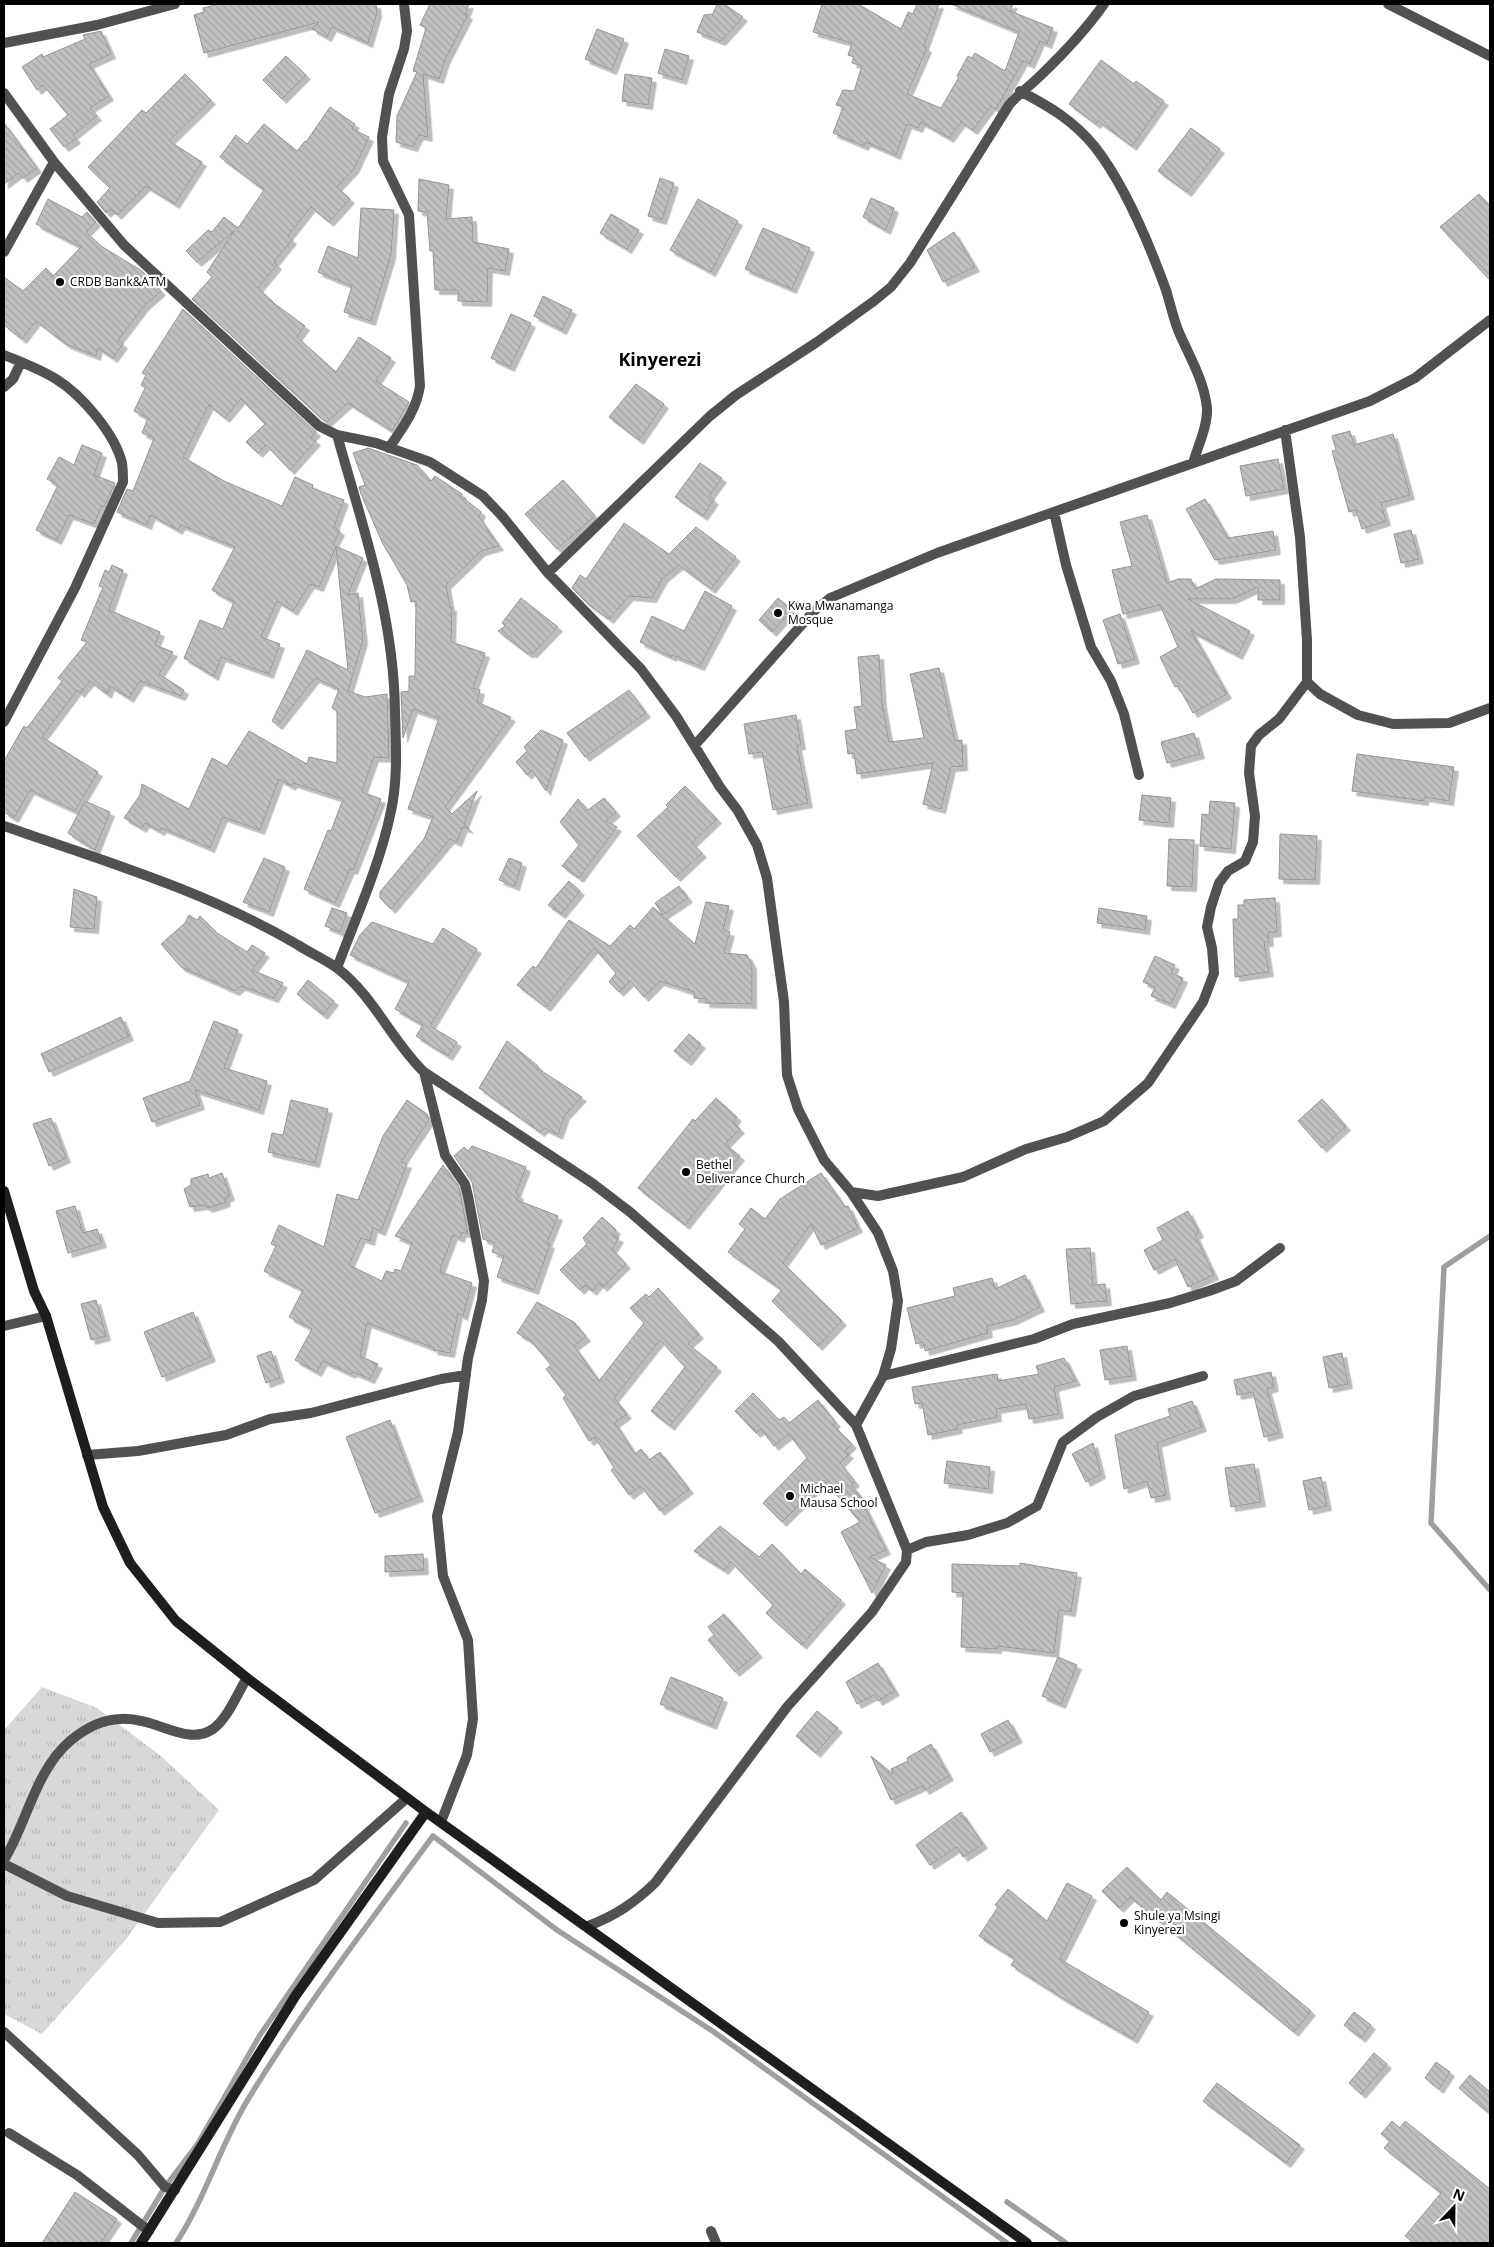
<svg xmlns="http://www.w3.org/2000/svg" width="1494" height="2247" font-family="'Open Sans',sans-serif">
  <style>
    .grass { fill: url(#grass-tufts) }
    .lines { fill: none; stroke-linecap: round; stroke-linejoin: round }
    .stream { stroke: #9f9f9f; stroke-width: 5.5 }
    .building { fill: url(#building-back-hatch); stroke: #959595; filter: url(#shadow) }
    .lane { stroke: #515151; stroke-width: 10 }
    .street { stroke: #515151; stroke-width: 10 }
    .secondary { stroke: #1e1e1e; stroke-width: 10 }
    .poi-dot { fill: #000; stroke: #fff; stroke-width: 2 }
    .labels { text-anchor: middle; stroke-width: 4.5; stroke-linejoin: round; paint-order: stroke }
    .poi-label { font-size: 12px; fill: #000; stroke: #fff; text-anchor: start }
    .district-label { font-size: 18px; font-weight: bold; fill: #000; stroke: #fff }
  </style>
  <defs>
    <pattern id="grass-tufts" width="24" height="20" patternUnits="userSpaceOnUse" patternTransform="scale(1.25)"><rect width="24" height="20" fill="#d8d8d8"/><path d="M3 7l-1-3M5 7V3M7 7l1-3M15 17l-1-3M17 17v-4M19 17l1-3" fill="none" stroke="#b8b8b8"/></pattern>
    <pattern id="building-back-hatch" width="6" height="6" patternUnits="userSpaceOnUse" patternTransform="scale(1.25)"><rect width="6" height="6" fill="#c0c0c0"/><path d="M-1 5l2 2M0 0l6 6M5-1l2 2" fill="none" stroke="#a3a3a3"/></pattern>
    <filter id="shadow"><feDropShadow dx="4.5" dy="4.5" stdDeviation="0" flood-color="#0004"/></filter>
  </defs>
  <rect width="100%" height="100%" fill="#fff"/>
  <path class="grass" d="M42 1687 97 1708 161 1756 219 1810 127 1938 42 2034 4 2014V1730Z"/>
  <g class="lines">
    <path class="stream" d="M1490 1236 1444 1267 1431 1523 1490 1590
      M1007 2202 1066 2243
      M131 2243 165 2187 197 2145 260 2035 406 1823
      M176 2243C205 2199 220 2146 247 2101 303 2009 369 1923 433 1836L557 1930 714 2032 1007 2243"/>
  </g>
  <path class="building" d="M219 4H376L377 13 368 43 332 27 327 37 312 29 319 22 204 53 194 15 204 12 203 8Z
    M430 4H469L465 14 468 15 445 60 439 79 423 74 428 137 419 135 413 147 396 142 397 116 417 72 413 71 426 28 420 25Z
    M717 4H724L743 17 721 41 697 32 704 15 713 14Z
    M822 4H858L901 29 908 12 913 14 917 4H939L924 46 927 48 907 94 941 108 959 77 957 76 968 56 972 58 975 53 1005 71 1019 32 951 4H1013L1010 11 1053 28 1047 44 1040 41 1030 64 1023 61 996 109 991 106 973 130 961 122 949 138 921 122 918 128 907 124 896 155 866 142 864 146 833 133 843 107 836 105 843 90 854 91 862 66 852 63 854 57 848 55 852 43 813 32Z
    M597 29 624 39 612 70 585 59Z
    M101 31 111 54 89 64 109 96 90 108 97 116 73 135 76 139 64 147 50 129 68 115 43 85 37 90 22 67 42 54 43 57 85 39 83 35Z
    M665 49 689 56 682 80 658 73Z
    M286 56 306 75 282 99 263 80Z
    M1101 60 1134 84 1136 81 1164 101 1132 146 1098 121 1096 124 1069 104Z
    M185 74 211 100 169 141 202 162 175 204 146 186 117 215 111 209 106 213 97 202 110 188 88 167 142 110 146 113Z
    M625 74 652 78 648 105 622 101Z
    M330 107 355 124 352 129 369 137 354 169 337 187 350 199 329 222 311 207 288 236 292 240 274 262 277 265 258 288 275 304 305 326 297 337 336 372 359 337 391 358 376 381 409 402 392 431 348 403 327 422 323 420 192 299 212 277 207 272 234 231 197 262 186 251 208 230 212 232 224 217 238 228 264 190 220 157 236 135 247 144 264 124 297 151 305 141 306 142Z
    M4 123 37 168 23 178 19 173 4 184Z
    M1191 128 1220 149 1187 192 1158 171Z
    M660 178 674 183 662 220 648 216Z
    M419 179 449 185 446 219 472 217 473 242 509 249 505 271 488 268 487 302 458 301V290H435L433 251H430L427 212 418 211Z
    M1479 194 1490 206V280L1440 227Z
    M871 198 894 208 886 230 863 217Z
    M48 199 82 217 87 212 96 222 86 232 101 246 142 271 161 291 145 305 118 340 123 344 113 358 98 348 96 356 66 344 36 321 22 339 4 325V277L23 291 46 268 53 276 81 247 36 224Z
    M698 199 738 221 711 272 670 250Z
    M361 208 394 210 391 255 371 321 344 312 352 286 318 272 328 246 358 258Z
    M611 214 639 230 627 249 600 233Z
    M763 228 810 248 792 289 745 269Z
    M954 232 975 267 943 282 927 250Z
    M543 296 572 310 562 330 534 316Z
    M183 309 316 432 311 437 316 441 290 470 266 445 258 453 246 442 265 424 241 399 225 418 209 405 183 457 224 481 282 506 295 477 313 485 312 488 344 500 334 527 340 531 333 545 363 558 348 595 358 593 363 640 348 691 365 697 387 694 389 758 374 757 362 792 381 799 353 870 350 869 335 903 304 889 328 830 331 831 343 799 293 783 291 786 279 779 260 830 223 817 210 848 162 828 160 831 145 823 142 828 124 818 140 795 142 784 189 809 212 758 227 766 249 731 307 764 309 757 337 763V711L332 708 339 689 315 678 278 725 272 721 307 650 348 670 336 547 319 587 310 584 293 611 277 601 261 637 280 644 269 674 221 657 214 676 184 658 200 620 223 629 234 602 212 590 235 547 181 525 178 530 151 515 147 525 117 512 127 489 133 491 154 438 142 433 148 418 134 411 145 388 141 385 146 375 142 373Z
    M511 314 531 323 510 367 491 358Z
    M636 384 664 404 639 440 609 417Z
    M1350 431 1354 445 1393 434 1410 495 1381 503 1386 521 1362 529 1356 510 1349 512 1332 451 1336 450 1332 436Z
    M82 445 102 453 94 475 115 483 104 507 102 505 94 524 69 515 57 540 36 530 58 485 47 479 59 457 74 465Z
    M368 448 417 465 431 481 435 476 462 494 461 496 481 512 479 517 499 546 481 551 446 585 450 607H452L451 642 485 653 473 688 480 690 477 702 511 717 445 807 452 814 477 791 464 824 469 829 463 827 457 842 450 839 391 909 380 898V892L424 839 433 817 408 809 439 718 413 709 403 738 401 692 409 691V676H415L416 601 411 602 407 585 383 544 361 494 359 487 365 485 353 453Z
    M1278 459 1284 489 1246 496 1240 466Z
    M700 463 722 478 709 496 714 500 703 516 675 497Z
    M563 480 595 516 557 549 525 514Z
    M1205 499 1228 538 1273 531 1276 550 1215 560 1186 509Z
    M1147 515 1167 583 1178 579H1191L1195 589 1216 579 1280 580V600H1258V587L1232 599H1188L1250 631 1238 655 1191 631 1227 694 1193 713 1178 686 1175 687 1160 657 1178 647 1160 605 1123 614 1112 570 1132 566 1120 522Z
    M624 523 669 554 696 527 736 557 711 589 679 565 663 578 652 598 629 596 609 619 589 605 572 588 580 575 586 579Z
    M1411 530 1419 559 1401 563 1394 534Z
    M112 565 123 570 109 610 160 632 155 645 173 652 159 674 184 690 181 696 140 681 129 698 110 686 107 694 90 681 80 693 77 690 42 737 98 772 75 811 30 790 14 818 4 812V761L24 726 27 728 62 681 58 678 87 642 81 640 103 587 99 586 105 570 109 572Z
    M705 591 732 606 700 666 672 655V657L640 642 652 616 684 631Z
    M521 598 558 627 533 653H527L498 631 505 626 502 623Z
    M778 598 792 610 772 632 759 620Z
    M1120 614 1135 659 1118 664 1103 620Z
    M879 655 882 703 889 742 924 738 910 674 939 668 955 741 962 740 963 766 951 767 941 809 923 804 933 763 857 774 854 753 848 754 845 731 857 729 854 707 862 706 858 657Z
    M629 690 646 713 585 757 567 733Z
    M796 715 801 745 797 746 808 803 773 810 762 752 749 754 744 724Z
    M541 730 563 740 546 791 532 770 527 775 516 762 527 751 524 747Z
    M1194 733 1200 754 1167 763 1161 742Z
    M1357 754 1454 767 1449 801 1424 797V801L1352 791Z
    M685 786 717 819 692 843 702 853 676 877 637 836 668 807 666 805Z
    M1142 795 1171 798 1169 823 1139 820Z
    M604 798 616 812 606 821 617 827 579 878 562 866 579 845 560 822 578 799 588 810Z
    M85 801 110 812 95 850 68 833Z
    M1210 801 1235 803 1231 849 1200 846 1202 814 1209 815Z
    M1280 834 1317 836 1315 880 1279 879Z
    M1169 839 1194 840 1192 887 1167 886Z
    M264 858 285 867 269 912 243 902Z
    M509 858 522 863 515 886 499 880Z
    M569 881 580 891 561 914 548 905Z
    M679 886 688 898 663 915 655 903Z
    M74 889 97 897 94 929 70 927Z
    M1275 898 1277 932 1268 933 1269 942H1264L1269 972 1235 977 1233 919H1238V905H1244V900Z
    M706 902 729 906 723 930 730 932 724 953 747 955 752 965V1004L705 1003 706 999 694 998V992L660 981 644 997 630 981 619 992 609 982 616 973 594 948 546 1007 517 985 533 966 536 968 569 920 610 946 630 925 634 929 653 907 695 944Z
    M332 908 347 913 340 932 325 926Z
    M1099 908 1147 916 1145 930 1097 923Z
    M189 915 197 920 200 916 217 933 247 952 252 945 265 953 252 970 283 983 274 998 241 986 235 991 181 967 161 944 185 923Z
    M372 922 433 944 443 928 477 949 430 1026 457 1042 448 1056 416 1036 423 1025 395 1009 409 982 350 955 360 935Z
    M1155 956 1175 965 1171 973 1183 978 1171 1004 1151 996 1155 987 1143 982Z
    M308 980 334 1001 323 1015 297 994Z
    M121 1017 129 1036 49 1072 41 1054Z
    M214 1021 238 1030 224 1068 267 1081 259 1110 195 1090 200 1105 152 1122 143 1098 190 1081Z
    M689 1034 701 1044 687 1061 674 1051Z
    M507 1041 538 1066 537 1068 582 1097 565 1115 558 1135 544 1128 540 1132 479 1088Z
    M716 1098 737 1117 733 1122 740 1129 725 1144 740 1156 685 1225 638 1188 693 1119 695 1121Z
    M1322 1099 1346 1126 1322 1148 1298 1121Z
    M291 1100 328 1109 315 1163 268 1152 272 1133 283 1135Z
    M407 1100 427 1114 429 1120 401 1162 407 1164 381 1231 373 1228 370 1241 361 1238 349 1265 382 1281 386 1271 394 1273 395 1269 401 1271 412 1243 395 1236 443 1165 459 1187 468 1234 462 1232 460 1238 453 1235 440 1270 441 1272 472 1283 463 1316 458 1313 450 1353 433 1350 434 1348 367 1323 360 1356 378 1364 370 1379 353 1372 351 1374 323 1361 317 1372 295 1360 312 1329 289 1317 303 1290 264 1271 276 1246 271 1244 279 1225 324 1247 337 1194 358 1200 383 1136Z
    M51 1118 66 1158 49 1166 33 1124Z
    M472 1146 526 1167 516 1193 519 1195 517 1200 558 1216 547 1243 550 1244 534 1290 497 1277 504 1256 492 1252 495 1243 483 1239 472 1182 454 1156 464 1147 468 1151Z
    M222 1173 230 1196 225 1198 226 1202 208 1208 204 1205 190 1207 184 1189 191 1185V1179L208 1174 209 1178Z
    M821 1173 845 1207 848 1206 858 1228 821 1245 811 1224 783 1263 842 1321 818 1346 772 1301 782 1290 728 1252 745 1229 739 1224 751 1208 765 1219 780 1199Z
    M75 1206 83 1233 97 1229 102 1243 68 1253 56 1211Z
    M1188 1211 1199 1233 1195 1235 1214 1275 1188 1287 1175 1259 1154 1270 1144 1250 1163 1240 1157 1228Z
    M602 1217 616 1230 612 1235 619 1238 612 1249 626 1264 603 1287 599 1283 592 1291 585 1285 580 1290 560 1270 587 1244 583 1238Z
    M1090 1248 1093 1285 1105 1284 1107 1301 1071 1304 1066 1249Z
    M1025 1275 1040 1307 1013 1320 987 1326 988 1333 925 1351 923 1342 916 1344 907 1308 955 1296 953 1288 992 1278 995 1289Z
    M658 1288 699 1334 688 1344 717 1367 670 1426 651 1411 685 1367 660 1340 614 1398 627 1414 615 1423 635 1454 641 1449 649 1460 660 1452 689 1489 660 1511 641 1486 629 1495 611 1470 614 1468 595 1437 589 1441 563 1398 566 1395 546 1369 551 1365 531 1341 517 1333 537 1302 574 1322 586 1337 574 1346 599 1381 644 1323 630 1308 646 1294 649 1297Z
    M96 1300 106 1336 91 1340 81 1304Z
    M193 1312 211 1357 162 1377 144 1332Z
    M1127 1346 1132 1376 1105 1380 1100 1350Z
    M271 1351 280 1378 266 1383 257 1356Z
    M1342 1353 1348 1384 1329 1388 1323 1357Z
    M1064 1358 1076 1381 1054 1387 1059 1414 1029 1419 1026 1404 996 1409 997 1417 957 1425 958 1429 928 1435 922 1403 915 1404 912 1387 997 1374 998 1381 1039 1374 1036 1366Z
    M1271 1372 1274 1387 1267 1389 1279 1433 1264 1437 1253 1392 1237 1395 1234 1380Z
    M753 1393 779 1420 784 1417 789 1423 818 1400 836 1423 833 1425 852 1444 845 1451 849 1454 840 1463 855 1482 851 1485 863 1499 861 1500 886 1550 870 1557 886 1565 872 1593 841 1532 860 1522 824 1480 782 1522 763 1503 807 1458 789 1434 774 1446 761 1429 756 1433 735 1411Z
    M1192 1401 1202 1427 1157 1443 1166 1495 1151 1498 1147 1481 1124 1489 1115 1435 1170 1416 1168 1409Z
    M390 1420 419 1497 375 1513 346 1437Z
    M1093 1443 1101 1474 1086 1482 1072 1454Z
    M947 1461 990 1467 988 1489 944 1483Z
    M1254 1464 1261 1502 1231 1507 1225 1468Z
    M1321 1477 1327 1506 1309 1510 1303 1481Z
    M720 1526 759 1557 772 1544 801 1574 805 1569 841 1600 802 1645 766 1613 773 1605 731 1562 724 1570 694 1551Z
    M423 1554 424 1570 385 1572V1556Z
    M1020 1563 1077 1573 1071 1612 1059 1610 1054 1653 997 1646V1649L961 1647 963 1593 952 1592V1564L1020 1566Z
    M724 1614 758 1653 735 1672 708 1640 714 1635 708 1627Z
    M1058 1657 1077 1665 1061 1704 1042 1696Z
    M878 1663 895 1691 878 1701 874 1695 857 1704 846 1682Z
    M671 1677 723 1698 712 1725 660 1704Z
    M817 1711 838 1728 816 1753 796 1736Z
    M1008 1720 1018 1738 990 1752 981 1734Z
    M931 1744 949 1776 925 1790 922 1786 891 1800 871 1756 893 1774 891 1769 908 1761 907 1758Z
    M961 1812 983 1844 963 1857 957 1847 930 1865 916 1845Z
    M1127 1867 1161 1900 1167 1892 1311 2011 1294 2032 1130 1897 1119 1908 1102 1891Z
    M1067 1883 1092 1896 1060 1959 1149 2012 1133 2039 1064 1999 1011 1965 1015 1959 979 1936 998 1907 995 1905 1008 1889 1047 1921Z
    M1354 2012 1371 2025 1361 2038 1344 2025Z
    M1374 2053 1387 2064 1361 2094 1349 2083Z
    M1436 2062 1450 2072 1439 2089 1425 2078Z
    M1470 2075 1490 2092V2114L1459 2088Z
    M1217 2083 1300 2145 1286 2163 1203 2101Z
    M1392 2121 1400 2128 1405 2121 1490 2189V2243H1414L1405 2236 1441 2193 1384 2148 1390 2141 1381 2134Z
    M75 2192 117 2219 101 2243H42Z"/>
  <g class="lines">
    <path class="lane" d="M4 1864 67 1896 158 1923 220 1922 314 1880 407 1798
      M711 2231 716 2243"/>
    <path class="street" d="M1388 4 1490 56
      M4 43 97 25 175 4
      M1020 91C1050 107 1073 120 1095 147 1124 184 1150 246 1166 290 1170 303 1173 317 1178 330 1189 356 1204 380 1207 408 1208 425 1198 446 1193 463
      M4 93 54 162 124 245 319 426 337 435 376 443 430 462 483 496 503 517 548 573 641 669 676 716 720 787 738 811 757 845 767 878 784 1002 787 1075 798 1109 824 1160 851 1192 878 1233 893 1271 898 1301 891 1349 883 1376 856 1425
      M4 252 54 162
      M4 355C21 362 40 369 56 379 82 395 115 434 122 463 123 469 123 476 123 482L75 588 4 722
      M4 387 13 379 21 362
      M337 435C363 528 394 615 395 712 396 745 398 779 391 811 380 865 356 917 337 968
      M389 448C403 427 416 411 420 386L409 215 383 161 382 137 389 94 404 49 407 31 404 4
      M1054 512 1066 565 1091 647 1111 681 1124 714 1139 775
      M548 573 710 416 736 395 817 342 874 301 891 287 910 263 1009 105C1019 93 1029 87 1040 76 1064 53 1085 31 1104 4
      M1307 682 1320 694 1358 715 1393 724 1449 723 1490 708
      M695 745 813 612 830 598 937 553 1370 401 1415 378 1490 320
      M4 826C104 861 206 891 298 945 310 953 325 959 337 968 374 996 391 1040 424 1072L592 1183 630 1212 778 1341 856 1425 907 1550 906 1562 872 1612 787 1707 655 1883C634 1903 615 1916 588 1926
      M424 1072 445 1155 465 1184 468 1196 484 1281 482 1300 468 1358 458 1432 437 1516 443 1576 468 1640 473 1719 467 1755 441 1822
      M851 1192 878 1196 963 1177 1026 1149 1067 1137 1104 1121 1148 1083 1203 1002 1214 973 1212 948 1207 927 1211 907 1219 883 1228 871 1245 861 1253 842 1255 816 1249 773 1251 746 1259 735 1279 719 1307 682V640L1300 537 1285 430
      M4 1326 46 1316
      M883 1376 1034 1339 1073 1324 1170 1303 1209 1291 1236 1281 1280 1248
      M87 1455 138 1451 226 1435 270 1419 311 1413 441 1379 466 1375
      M907 1550 926 1542 968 1535 1007 1523 1037 1506 1063 1442 1097 1417 1134 1396 1203 1376
      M4 1860C27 1823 35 1771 70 1741 134 1686 176 1754 213 1729 228 1718 237 1694 247 1678
      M4 2032 138 2155 165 2187 175 2190
      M9 2133 77 2175 149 2231"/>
    <path class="secondary" d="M4 1191 34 1291 46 1316 103 1507 130 1563 176 1621 247 1678 426 1812 1027 2243
      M141 2243 296 1995 426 1812"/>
  </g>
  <g class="poi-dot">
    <circle cx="60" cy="282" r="5"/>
    <circle cx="778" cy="613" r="5"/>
    <circle cx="686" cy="1172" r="5"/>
    <circle cx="790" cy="1496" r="5"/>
    <circle cx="1124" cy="1923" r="5"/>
  </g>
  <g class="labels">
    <g class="poi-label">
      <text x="70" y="286">CRDB Bank&amp;ATM</text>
      <text x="788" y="610">Kwa Mwanamanga<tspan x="788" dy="14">Mosque</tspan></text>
      <text x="696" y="1169">Bethel<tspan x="696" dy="14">Deliverance Church</tspan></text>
      <text x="800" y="1493">Michael<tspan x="800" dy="14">Mausa School</tspan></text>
      <text x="1134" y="1920">Shule ya Msingi<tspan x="1134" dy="14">Kinyerezi</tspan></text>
    </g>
    <g class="district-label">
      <text x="660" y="366">Kinyerezi</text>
    </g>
  </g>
  <rect width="1494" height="2247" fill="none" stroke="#000000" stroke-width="10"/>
  <g transform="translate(1454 2207) rotate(22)" stroke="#ffffff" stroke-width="4" paint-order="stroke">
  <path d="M0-4L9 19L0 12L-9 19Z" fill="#000000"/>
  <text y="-8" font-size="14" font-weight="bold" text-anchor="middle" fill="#000000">N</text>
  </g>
</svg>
